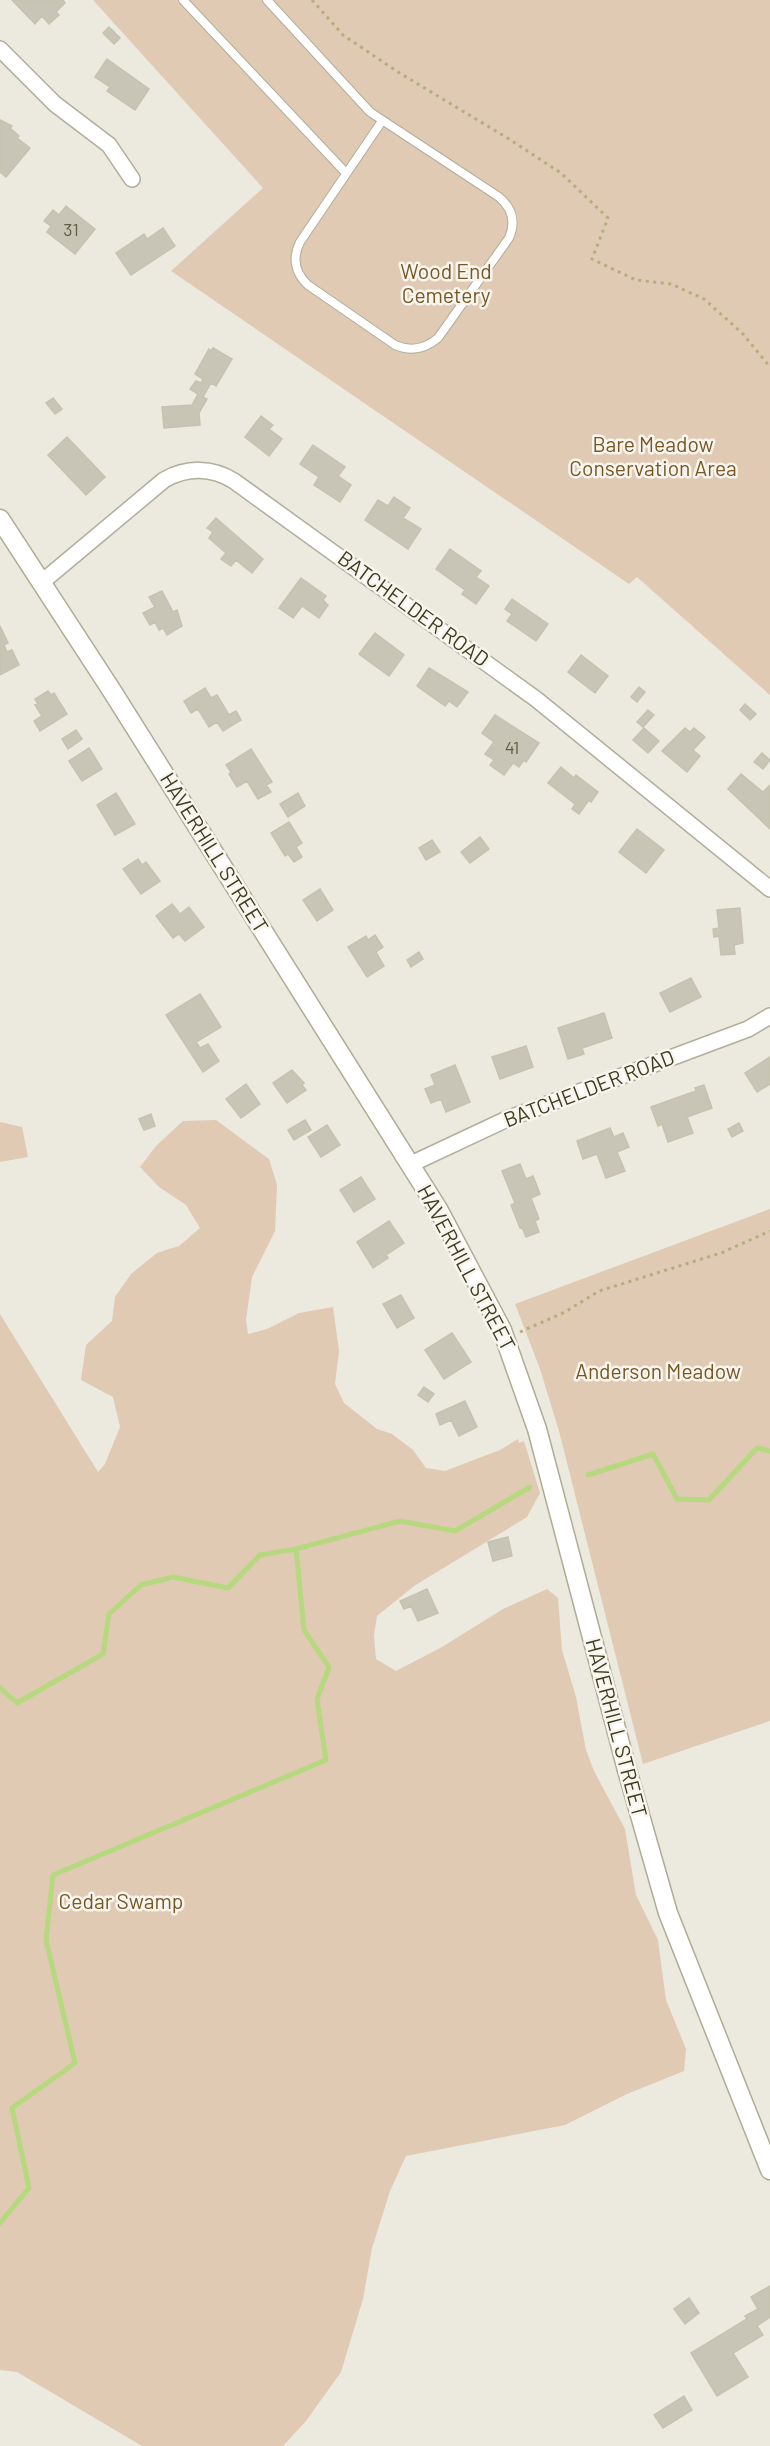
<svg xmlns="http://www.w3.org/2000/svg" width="770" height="2446" font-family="Barlow,sans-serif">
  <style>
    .green { fill: #e0cab4 }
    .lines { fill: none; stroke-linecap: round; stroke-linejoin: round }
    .stream { stroke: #b6d87f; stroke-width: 5 }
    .building { fill: #c9c5b6; stroke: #c6c2b0; stroke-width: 1.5 }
    .lane-casing { stroke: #b0ae9c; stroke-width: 10 }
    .street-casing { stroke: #b0ae9c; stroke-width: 18 }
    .secondary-casing { stroke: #afac93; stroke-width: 21 }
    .path { stroke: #b3ae7b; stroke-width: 3; stroke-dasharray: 3 4.5; stroke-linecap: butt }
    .lane { stroke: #fff; stroke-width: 8 }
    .street { stroke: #fff; stroke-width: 15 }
    .secondary { stroke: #fff; stroke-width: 18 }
    .labels { text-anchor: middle; stroke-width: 5; stroke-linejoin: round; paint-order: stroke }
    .number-label { font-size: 18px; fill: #605e43 }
    .park-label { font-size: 21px; fill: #785723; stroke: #f8f5ef }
    .street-label { font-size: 21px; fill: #3d3c1d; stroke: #f8f5ef }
  </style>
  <rect width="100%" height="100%" fill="#ece9de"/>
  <path class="green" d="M93 0H770V695L637 577 629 584 171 271 263 188Z
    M216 1120 269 1159 277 1185 275 1231 252 1277 246 1320 248 1334 267 1329 299 1313 333 1307 339 1351 335 1384 344 1403 377 1429 392 1434 413 1450 426 1468 445 1471 500 1450 518 1439 519 1443 524 1441 540 1493 527 1517 414 1586 377 1616 374 1636 376 1659 396 1671 442 1647 503 1609 547 1589 558 1598 562 1650 576 1697 586 1750 594 1771 625 1829 636 1895 658 1940 666 2000 686 2049 684 2071 627 2094 565 2125 406 2156 390 2191 372 2248 363 2299 341 2372 306 2421 283 2446H142L17 2372 0 2370V1314L98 1472 105 1464 120 1427 113 1397 81 1380 86 1345 112 1321 115 1297 131 1274 157 1253 179 1246 200 1228 186 1205 159 1187 140 1167 156 1146 183 1121Z
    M0 1122 22 1127 28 1157 0 1162Z
    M770 1209V1721L643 1764 559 1431 540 1369 515 1304Z"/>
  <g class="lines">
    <path class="stream" d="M588 1475 653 1454 677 1499 709 1500 757 1448 770 1451
      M0 1688 17 1703 103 1654 109 1614 141 1585 173 1577 228 1588 260 1555 296 1549 400 1521 455 1531 530 1487
      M0 2223 29 2188 12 2108 75 2063 46 1940 53 1875 326 1760 317 1699 329 1667 304 1630 296 1549"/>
  </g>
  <path class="building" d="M12 0H63L65 3 56 12 59 15 49 24 42 16 35 24Z
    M109 27 120 38 114 44 103 33Z
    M107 59 149 89 135 110 107 91 110 87 95 77Z
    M0 120 12 126 10 128 19 136 17 138 30 148 6 177 0 172Z
    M66 206 95 229 75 254 47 232 51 226 44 221 53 210 59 215Z
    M163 228 175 246 131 275 116 253 144 234 147 239Z
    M213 348 232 359 216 386 211 383 203 397 207 399 199 413 200 425 164 428 162 407 192 405 198 394 190 389 196 381 201 383 203 379 195 374 209 349 211 351Z
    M53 398 62 409 55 414 46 403Z
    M261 416 273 425 269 429 282 439 269 456 245 437Z
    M67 437 105 477 86 495 48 455Z
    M313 445 345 467 338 476 351 485 340 502 314 485 319 477 300 464Z
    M394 497 410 508 403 518 421 529 408 549 365 520 378 500 388 506Z
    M216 518 263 559 252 573 236 560 231 566 221 559 226 553 209 538 213 532 207 528Z
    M450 549 481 571 476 577 489 586 476 604 462 594 465 590 436 569Z
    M301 578 326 596 323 600 328 605 319 618 302 606 293 618 279 608Z
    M162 591 173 612 177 610 182 626 167 635 163 628 159 630 155 622 150 625 143 613 155 607 149 597Z
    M512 599 548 624 536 641 507 621 512 614 505 609Z
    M0 626 8 643 4 645 7 652 12 650 19 665 0 675Z
    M375 633 404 655 389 676 359 654Z
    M581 655 608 676 595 693 568 672Z
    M429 668 468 692 457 707 449 701 445 706 417 686Z
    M639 687 645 692 637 702 631 697Z
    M205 688 211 698 217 695 229 715 236 711 241 720 223 731 217 722 209 727 198 709 191 713 184 701Z
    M48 691 51 695 54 693 67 714 40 731 34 721 42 716 35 705 38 704 35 699Z
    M745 704 756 714 750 720 740 710Z
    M648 710 654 715 643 727 637 722Z
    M495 715 539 743 526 762 524 760 519 767 513 763 504 775 490 765 494 760 485 754 494 742 482 733Z
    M644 728 659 741 648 753 633 740Z
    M685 728 690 732 694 728 705 737 693 750 700 756 687 772 662 751Z
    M76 730 82 739 68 749 62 739Z
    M89 748 102 769 82 781 69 761Z
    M251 749 272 782 266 785 271 792 258 799 247 781 237 787 229 774 231 772 226 765Z
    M762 753 770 760 763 769 754 762Z
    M561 767 574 778 576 775 598 792 591 802 589 800 579 814 572 809 575 804 548 783Z
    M741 774 763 792 770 785V829L728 789Z
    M116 793 135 824 115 835 97 805Z
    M298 793 305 806 288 817 280 804Z
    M289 822 302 843 296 847 302 857 294 862 288 854 285 856 271 833Z
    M637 829 664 850 646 873 619 852Z
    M480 837 489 849 470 863 461 852Z
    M432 840 440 852 426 860 419 848Z
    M138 859 142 865 146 862 160 881 141 894 123 869Z
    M320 889 333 910 317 921 303 900Z
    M172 904 180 914 189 907 204 927 185 941 179 934 173 938 156 916Z
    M740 908 743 943 734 945 735 954 721 955 719 936 714 937 713 929 719 928 717 910Z
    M375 935 383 947 376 952 384 966 367 977 348 947 366 936 368 940Z
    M419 952 423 959 411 967 407 960Z
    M691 978 701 997 670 1012 660 993Z
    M200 994 221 1027 196 1042 200 1048 208 1044 219 1061 203 1072 166 1015Z
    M604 1013 612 1038 582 1048 584 1054 568 1059 558 1028Z
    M526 1046 533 1067 500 1079 492 1057Z
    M770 1057V1084L757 1092 745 1073Z
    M455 1065 470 1102 446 1112 441 1099 431 1103 425 1089 435 1085 431 1075Z
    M292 1070 304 1083 302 1085 306 1090 287 1103 273 1083Z
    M246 1084 260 1104 241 1118 226 1099Z
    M704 1085 712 1108 687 1117 693 1133 668 1142 662 1124 658 1126 651 1107 696 1091 695 1088Z
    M151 1114 155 1126 144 1130 139 1119Z
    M305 1120 311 1130 294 1140 288 1130Z
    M739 1123 743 1131 732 1137 728 1129Z
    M327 1125 340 1145 321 1157 308 1137Z
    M610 1128 614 1137 623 1133 629 1147 617 1152 625 1171 606 1178 597 1154 583 1159 577 1141Z
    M520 1164 526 1179 533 1176 540 1194 531 1198 539 1219 535 1221 539 1232 526 1237 522 1227 520 1228 511 1205 515 1203 502 1171Z
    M361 1177 375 1199 354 1212 340 1190Z
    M389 1221 404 1243 386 1255 388 1258 373 1268 357 1242Z
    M401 1295 414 1318 397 1328 383 1304Z
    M452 1333 471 1362 444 1379 425 1350Z
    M424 1387 434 1394 428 1402 418 1395Z
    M465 1401 477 1427 459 1436 451 1420 440 1425 436 1414Z
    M508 1537 512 1556 493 1561 488 1542Z
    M427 1589 438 1613 418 1621 411 1606 404 1609 400 1601Z
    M770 2286V2317L757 2326 763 2335 733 2353 748 2377 717 2396 691 2353 747 2319 745 2316 758 2309 751 2297Z
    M689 2298 699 2313 685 2324 674 2309Z
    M684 2396 692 2410 663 2428 654 2415Z"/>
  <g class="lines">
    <g class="lane-casing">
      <path id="lane" d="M183 0 346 173
        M267 0 370 112 499 197C512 208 516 222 509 238L438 338C425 349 411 352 395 345L308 285C295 273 292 258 300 242L382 121"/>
    </g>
    <g class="street-casing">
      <path id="street" d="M0 49 55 104 109 145 132 179
        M42 582 164 480C187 467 212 467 234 481L536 699 770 889
        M409 1165 507 1119 748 1029 770 1016"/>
    </g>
    <g class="secondary-casing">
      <path id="secondary" d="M0 519 112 691 438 1209 502 1330 537 1429 627 1770 668 1913 770 2170"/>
    </g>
    <path class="path" d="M312 0 343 35 398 72 509 139 561 173 608 218 592 259 636 280 671 284 704 299 743 334 770 367
      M520 1332 565 1312 599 1291 721 1253 770 1231"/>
    <use href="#lane" class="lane"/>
    <use href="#street" class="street"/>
    <use href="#secondary" class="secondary"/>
  </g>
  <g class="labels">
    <g class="number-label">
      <text x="71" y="236">31</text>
      <text x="512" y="754">41</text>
    </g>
    <g class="park-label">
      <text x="446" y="279">Wood End<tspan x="446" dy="24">Cemetery</tspan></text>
      <text x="653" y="452">Bare Meadow<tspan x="653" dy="24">Conservation Area</tspan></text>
      <text x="658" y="1379">Anderson Meadow</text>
      <text x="121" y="1909">Cedar Swamp</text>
    </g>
    <g class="street-label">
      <text transform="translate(413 609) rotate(36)" y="7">BATCHELDER ROAD</text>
      <text transform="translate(214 853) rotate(58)" y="7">HAVERHILL STREET</text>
      <text transform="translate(589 1089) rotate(-21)" y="7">BATCHELDER ROAD</text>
      <text transform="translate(466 1268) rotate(62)" y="7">HAVERHILL STREET</text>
      <text transform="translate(616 1728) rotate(75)" y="7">HAVERHILL STREET</text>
    </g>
  </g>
</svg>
